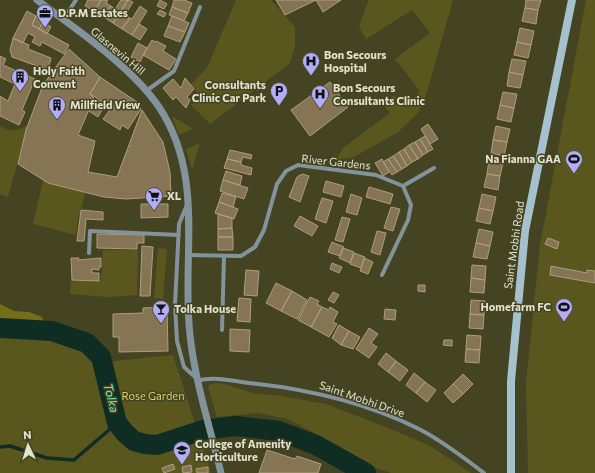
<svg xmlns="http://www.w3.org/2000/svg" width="595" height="473" font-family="Commissioner,sans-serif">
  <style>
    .green { fill: #5a571e }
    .forest { fill: #736e17 }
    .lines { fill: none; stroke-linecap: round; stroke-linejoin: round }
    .stream { stroke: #0f2d22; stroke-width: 3.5 }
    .river { stroke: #0f2d22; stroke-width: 20 }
    .building { fill: #857554; stroke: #ae9e7b }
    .minor { stroke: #82939b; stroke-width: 4 }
    .tertiary { stroke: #82939b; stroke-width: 7 }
    .secondary { stroke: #a5c1ce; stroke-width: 8 }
    .labels { text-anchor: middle; stroke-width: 3; stroke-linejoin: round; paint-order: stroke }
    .poi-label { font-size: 11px; font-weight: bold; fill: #e2e2ce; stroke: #454422; text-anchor: start }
    .street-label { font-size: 11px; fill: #e2e2ce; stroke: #454422 }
    .park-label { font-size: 11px; fill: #d4cf5f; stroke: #454422 }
    .water-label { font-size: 12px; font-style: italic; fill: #6aebbc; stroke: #454422 }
  </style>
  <rect width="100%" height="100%" fill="#454422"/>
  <path class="green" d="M236 0H271L295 27V46L290 63 210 124 191 105 201 98 191 84 207 68Z
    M369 0H453L427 92 418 113 398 132 377 144 354 157 336 160 343 148 390 113 383 104 394 95 404 107 420 91 395 59 430 33 412 10 366 39 359 26Z
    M586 0H595V473H528L526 382 540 245Z
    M172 116 193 129 179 135Z
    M28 125 8 197 0 194V126C13 133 16 131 28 125Z
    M200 143 192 170 186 149Z
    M43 180 48 183 86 191 78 218 76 235 33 224Z
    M158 248 167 249 163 299 154 298Z
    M103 250H138L137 295 108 297 70 294 71 280H101Z
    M0 334 54 338 76 343 102 370 114 361 173 355 211 473H0Z
    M214 383 225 384 252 393 282 396 326 404 398 432 430 446 471 473H391L365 464 322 437 288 419 258 413 217 417 208 386Z"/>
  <path class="forest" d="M0 304 14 311 29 312 42 317 45 325 0 321Z"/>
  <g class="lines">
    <path class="stream" d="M0 447 10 446 47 458 74 460 117 423"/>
    <path class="river" d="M0 328 52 331 87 343 101 357 117 423 125 433 134 441 145 444 157 445 203 430 236 426 279 431 316 445 366 473"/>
  </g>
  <path class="building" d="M88 0H101L94 11 85 6Z
    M101 0H108L106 3 111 6 104 17 94 11Z
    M121 0H128L113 23 104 17 111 6 115 9Z
    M128 0 133 2 125 15 130 18 122 29 113 23Z
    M160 0 167 4 164 9 157 6Z
    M174 0H184L192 3 188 13 172 7Z
    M276 0H341L323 12 316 0 285 15Z
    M526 0H541L538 10 525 8Z
    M140 6 147 11 132 35 122 29 130 18 132 19Z
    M172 7 188 13 184 21 169 15Z
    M525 8 538 10 536 24 522 21Z
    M160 10 166 13 164 17 157 14Z
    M27 11 36 16 32 25 69 45 64 54 42 42 40 46 32 42 35 37 28 33 23 43 13 38Z
    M36 16 43 22 39 29 32 25Z
    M172 16 189 23 185 32 168 26Z
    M43 22 51 27 47 34 39 29Z
    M139 24 147 29 140 40 132 35Z
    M168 26 185 32 180 42 164 36Z
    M520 28 534 31 531 45 517 42Z
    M13 38 29 45 28 49 51 58 48 70 12 57 10 50Z
    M152 40 155 42 156 41 166 46 163 51 176 59 169 70 143 55Z
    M517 42 531 45 528 58 514 55Z
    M138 43 147 48 140 62 131 57Z
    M69 49 100 77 90 94 94 98 78 135 95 141 88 172 117 177 142 110 163 142 170 172 171 196 126 199 104 197 48 183 18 164 26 130 43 85Z
    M0 56 6 59 3 65 35 79 22 110 25 112 19 125 0 116V96L8 101 15 84 0 77Z
    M512 59 526 61 523 75 509 72Z
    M509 72 523 75 520 88 507 86Z
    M100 77 137 102 135 105 141 109 128 129 122 125 120 130 103 119 112 107 106 103 98 117 89 111 97 98 90 94Z
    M185 78 194 89 187 97 190 100 186 108 176 97 173 100 163 88 173 79 181 88Z
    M330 82 348 107 310 136 291 110Z
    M503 92 517 94 514 108 500 105Z
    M500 105 514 108 511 122 497 119Z
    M428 124 438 139 430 144 421 129Z
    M496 126 510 129 507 142 493 140Z
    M425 136 433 149 428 152 420 139Z
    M420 139 428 152 423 155 415 142Z
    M493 140 507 142 504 156 491 153Z
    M415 142 423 155 418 159 409 145Z
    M409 145 418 159 412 162 404 149Z
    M404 149 412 162 407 166 399 152Z
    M230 150 252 155 251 159 243 157 241 162 227 159Z
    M399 152 407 166 402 169 393 156Z
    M393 156 402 169 397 172 388 159Z
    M227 159 241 162V165L252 168 251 175 224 168Z
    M382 159 389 172 383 176 375 163Z
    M388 159 397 172 392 175 383 162Z
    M489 160 503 163 500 176 487 174Z
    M226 171 242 176 240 185 223 180Z
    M302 174 309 176 300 202 289 197 297 177Z
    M487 174 500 176 498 190 484 187Z
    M223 180 248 188 244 199 220 191Z
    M326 181 344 186 341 197 323 192Z
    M369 187 393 194 390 204 366 197Z
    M222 193 236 197 233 207 219 202Z
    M351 194 362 198 357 215 346 212Z
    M482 194 496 197 493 211 479 208Z
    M322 198 333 201 326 223 315 219Z
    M219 202 238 209 234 219 215 213Z
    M141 204H168V217L141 218Z
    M391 207 400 209 393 231 384 228Z
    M479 208 493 211 490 224 476 221Z
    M81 210 103 212V220L86 219 84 241H77Z
    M218 214 232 218V228L218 229Z
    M300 216 318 226 312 236 294 226Z
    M342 217 350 219 343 242 335 240Z
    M232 228 233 237H218V229Z
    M479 229 493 232 490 246 476 243Z
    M377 231 386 233 380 255 371 252Z
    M97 234 144 235V243H137V249L97 248Z
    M218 237H233V250H218Z
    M548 238 559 242 557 249 545 244Z
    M332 242 344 247 340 256 328 252Z
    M476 243 490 246 487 259 473 257Z
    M142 246 153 247 150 296H140Z
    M343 248 354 252 350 263 339 258Z
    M354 253 365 257 361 268 350 264Z
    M71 258H79L78 260 101 258V267H99V270L92 269V273H99V281L72 280Z
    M364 258 373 262 368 274 360 271Z
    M332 263 342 267 339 273 330 269Z
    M472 265 486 266 485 280 471 278Z
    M551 266 587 273V270L595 271V283L550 275Z
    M246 270 259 271 257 296 244 295Z
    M471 278 485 280 484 293 470 292Z
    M276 283 292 291 281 311 266 303Z
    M418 285H425V292L418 291Z
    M292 291 307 300 297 319 281 311Z
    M333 292 339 295 334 303 328 300Z
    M310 297 319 301 317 304 322 307 311 327 298 320Z
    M239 298 251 299 250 322 237 321Z
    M471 300 485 301 484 315 470 314Z
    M167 307 168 351 119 352V337H113V314L143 313V308Z
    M322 307 329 310 330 307 338 312 333 322 337 324 329 337 311 327Z
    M385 309 396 310 395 320 384 319Z
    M470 314 484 315 483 329 469 328Z
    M339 325 349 331 341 345 332 338Z
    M369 328 378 334 371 343 377 347 369 358 356 349Z
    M230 329 250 330 249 352 230 351Z
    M349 331 360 337 353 349 341 345Z
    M467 335 481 336 480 350 466 349Z
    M444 340H452V346L443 345Z
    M466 349 480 350 479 363 465 362Z
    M386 353 396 361 388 372 378 364Z
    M396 361 408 370 400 381 388 372Z
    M414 373 425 382 416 393 406 385Z
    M463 374 473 384 463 394 453 384Z
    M425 382 436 390 427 402 416 393Z
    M453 384 463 394 453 403 444 393Z
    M267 450 295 459 297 456 321 464 318 473H259Z
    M173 464 175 469 164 473 162 468Z
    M191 465 192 472 183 473 182 467Z
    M208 467V473H197L196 469Z"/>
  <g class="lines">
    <path class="minor" d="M63 20 76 0
      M146 91 174 71 200 7
      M403 186 434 168
      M186 207 179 224 175 305 177 341 184 367 195 377
      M89 253 90 231 179 235
      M189 255 241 256 255 247 264 230 277 184 286 171 298 165 376 175 403 186 411 205 408 220 382 275
      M222 330 224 257
      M197 381C213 376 233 381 249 383 308 389 368 403 421 430 444 442 464 458 484 473"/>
    <path class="tertiary" d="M37 0C76 29 132 67 159 107 206 178 181 258 190 335 195 382 210 427 221 473"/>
    <path class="secondary" d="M511 473V381L525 231 572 0"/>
  </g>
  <defs>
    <g id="office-pin" transform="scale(0.9)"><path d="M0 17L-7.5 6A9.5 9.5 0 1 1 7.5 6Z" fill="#b2adf9" stroke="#454422"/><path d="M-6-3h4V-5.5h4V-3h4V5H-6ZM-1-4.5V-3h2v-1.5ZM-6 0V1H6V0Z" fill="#111"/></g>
    <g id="hospital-pin" transform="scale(0.9)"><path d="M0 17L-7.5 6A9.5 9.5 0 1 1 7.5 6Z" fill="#b2adf9" stroke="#454422"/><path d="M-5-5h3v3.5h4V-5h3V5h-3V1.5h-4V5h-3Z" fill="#111"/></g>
    <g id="building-pin" transform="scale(0.9)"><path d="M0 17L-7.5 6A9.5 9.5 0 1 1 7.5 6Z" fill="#b2adf9" stroke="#454422"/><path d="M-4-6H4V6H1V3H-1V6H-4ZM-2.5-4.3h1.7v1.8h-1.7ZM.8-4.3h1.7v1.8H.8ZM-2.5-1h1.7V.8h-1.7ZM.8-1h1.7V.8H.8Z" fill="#111"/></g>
    <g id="parking-pin" transform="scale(0.9)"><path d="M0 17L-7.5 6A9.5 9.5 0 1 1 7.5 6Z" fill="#b2adf9" stroke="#454422"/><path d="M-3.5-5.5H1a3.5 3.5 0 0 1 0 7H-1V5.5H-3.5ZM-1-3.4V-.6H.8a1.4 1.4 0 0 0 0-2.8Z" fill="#111"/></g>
    <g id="stadium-pin" transform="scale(0.9)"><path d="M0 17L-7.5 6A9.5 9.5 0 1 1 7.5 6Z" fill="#b2adf9" stroke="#454422"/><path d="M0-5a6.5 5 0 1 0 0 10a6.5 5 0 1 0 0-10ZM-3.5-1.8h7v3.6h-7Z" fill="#111"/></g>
    <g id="supermarket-pin" transform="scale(0.9)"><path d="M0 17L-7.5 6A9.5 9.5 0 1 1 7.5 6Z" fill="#b2adf9" stroke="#454422"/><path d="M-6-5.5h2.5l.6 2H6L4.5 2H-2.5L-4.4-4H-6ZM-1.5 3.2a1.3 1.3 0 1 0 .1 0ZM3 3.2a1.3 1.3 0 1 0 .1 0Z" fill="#111"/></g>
    <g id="bar-pin" transform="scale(0.9)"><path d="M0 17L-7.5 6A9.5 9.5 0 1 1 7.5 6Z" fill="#b2adf9" stroke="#454422"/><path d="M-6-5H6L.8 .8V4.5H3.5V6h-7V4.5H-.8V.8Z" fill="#111"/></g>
    <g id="university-pin" transform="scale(0.9)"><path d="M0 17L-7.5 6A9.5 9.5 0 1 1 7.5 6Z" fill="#b2adf9" stroke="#454422"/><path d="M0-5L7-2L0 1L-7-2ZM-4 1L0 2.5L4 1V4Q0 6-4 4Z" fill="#111"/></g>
  </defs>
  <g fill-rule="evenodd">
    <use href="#office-pin" x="45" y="13"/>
    <use href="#hospital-pin" x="311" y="61"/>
    <use href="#building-pin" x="20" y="77"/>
    <use href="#parking-pin" x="279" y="91"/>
    <use href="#hospital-pin" x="320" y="94"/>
    <use href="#building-pin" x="57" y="105"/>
    <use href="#stadium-pin" x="574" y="159"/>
    <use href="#supermarket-pin" x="154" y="196"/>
    <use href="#stadium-pin" x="564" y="307"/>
    <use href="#bar-pin" x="161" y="309"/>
    <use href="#university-pin" x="182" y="450"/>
  </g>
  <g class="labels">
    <g class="poi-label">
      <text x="58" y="17">D.P.M Estates</text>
      <text x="324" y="59">Bon Secours<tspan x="324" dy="13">Hospital</tspan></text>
      <text x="33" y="75">Holy Faith<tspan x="33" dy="13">Convent</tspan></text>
      <text x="266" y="89" text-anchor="end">Consultants<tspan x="266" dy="13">Clinic Car Park</tspan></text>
      <text x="333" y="92">Bon Secours<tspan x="333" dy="13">Consultants Clinic</tspan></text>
      <text x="70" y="109">Millfield View</text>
      <text x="561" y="163" text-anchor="end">Na Fianna GAA</text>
      <text x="167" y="200">XL</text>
      <text x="551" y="311" text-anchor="end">Homefarm FC</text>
      <text x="174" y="313">Tolka House</text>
      <text x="195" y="448">College of Amenity<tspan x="195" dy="13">Horticulture</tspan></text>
    </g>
    <g class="street-label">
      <text transform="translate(118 51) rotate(40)" y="4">Glasnevin Hill</text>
      <text transform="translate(336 162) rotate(6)" y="4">River Gardens</text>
      <text transform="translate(514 245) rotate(-82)" y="4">Saint Mobhi Road</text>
      <text transform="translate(362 399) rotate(19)" y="4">Saint Mobhi Drive</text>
    </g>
    <g class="park-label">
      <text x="153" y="400">Rose Garden</text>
    </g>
    <g class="water-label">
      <text transform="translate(111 398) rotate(76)" y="4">Tolka</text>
    </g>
  </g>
  <g transform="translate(28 445) rotate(356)" stroke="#454422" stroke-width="3" paint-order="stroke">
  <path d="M0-3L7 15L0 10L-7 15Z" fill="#e2e2ce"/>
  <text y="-6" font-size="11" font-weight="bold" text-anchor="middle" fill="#e2e2ce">N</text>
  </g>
</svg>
